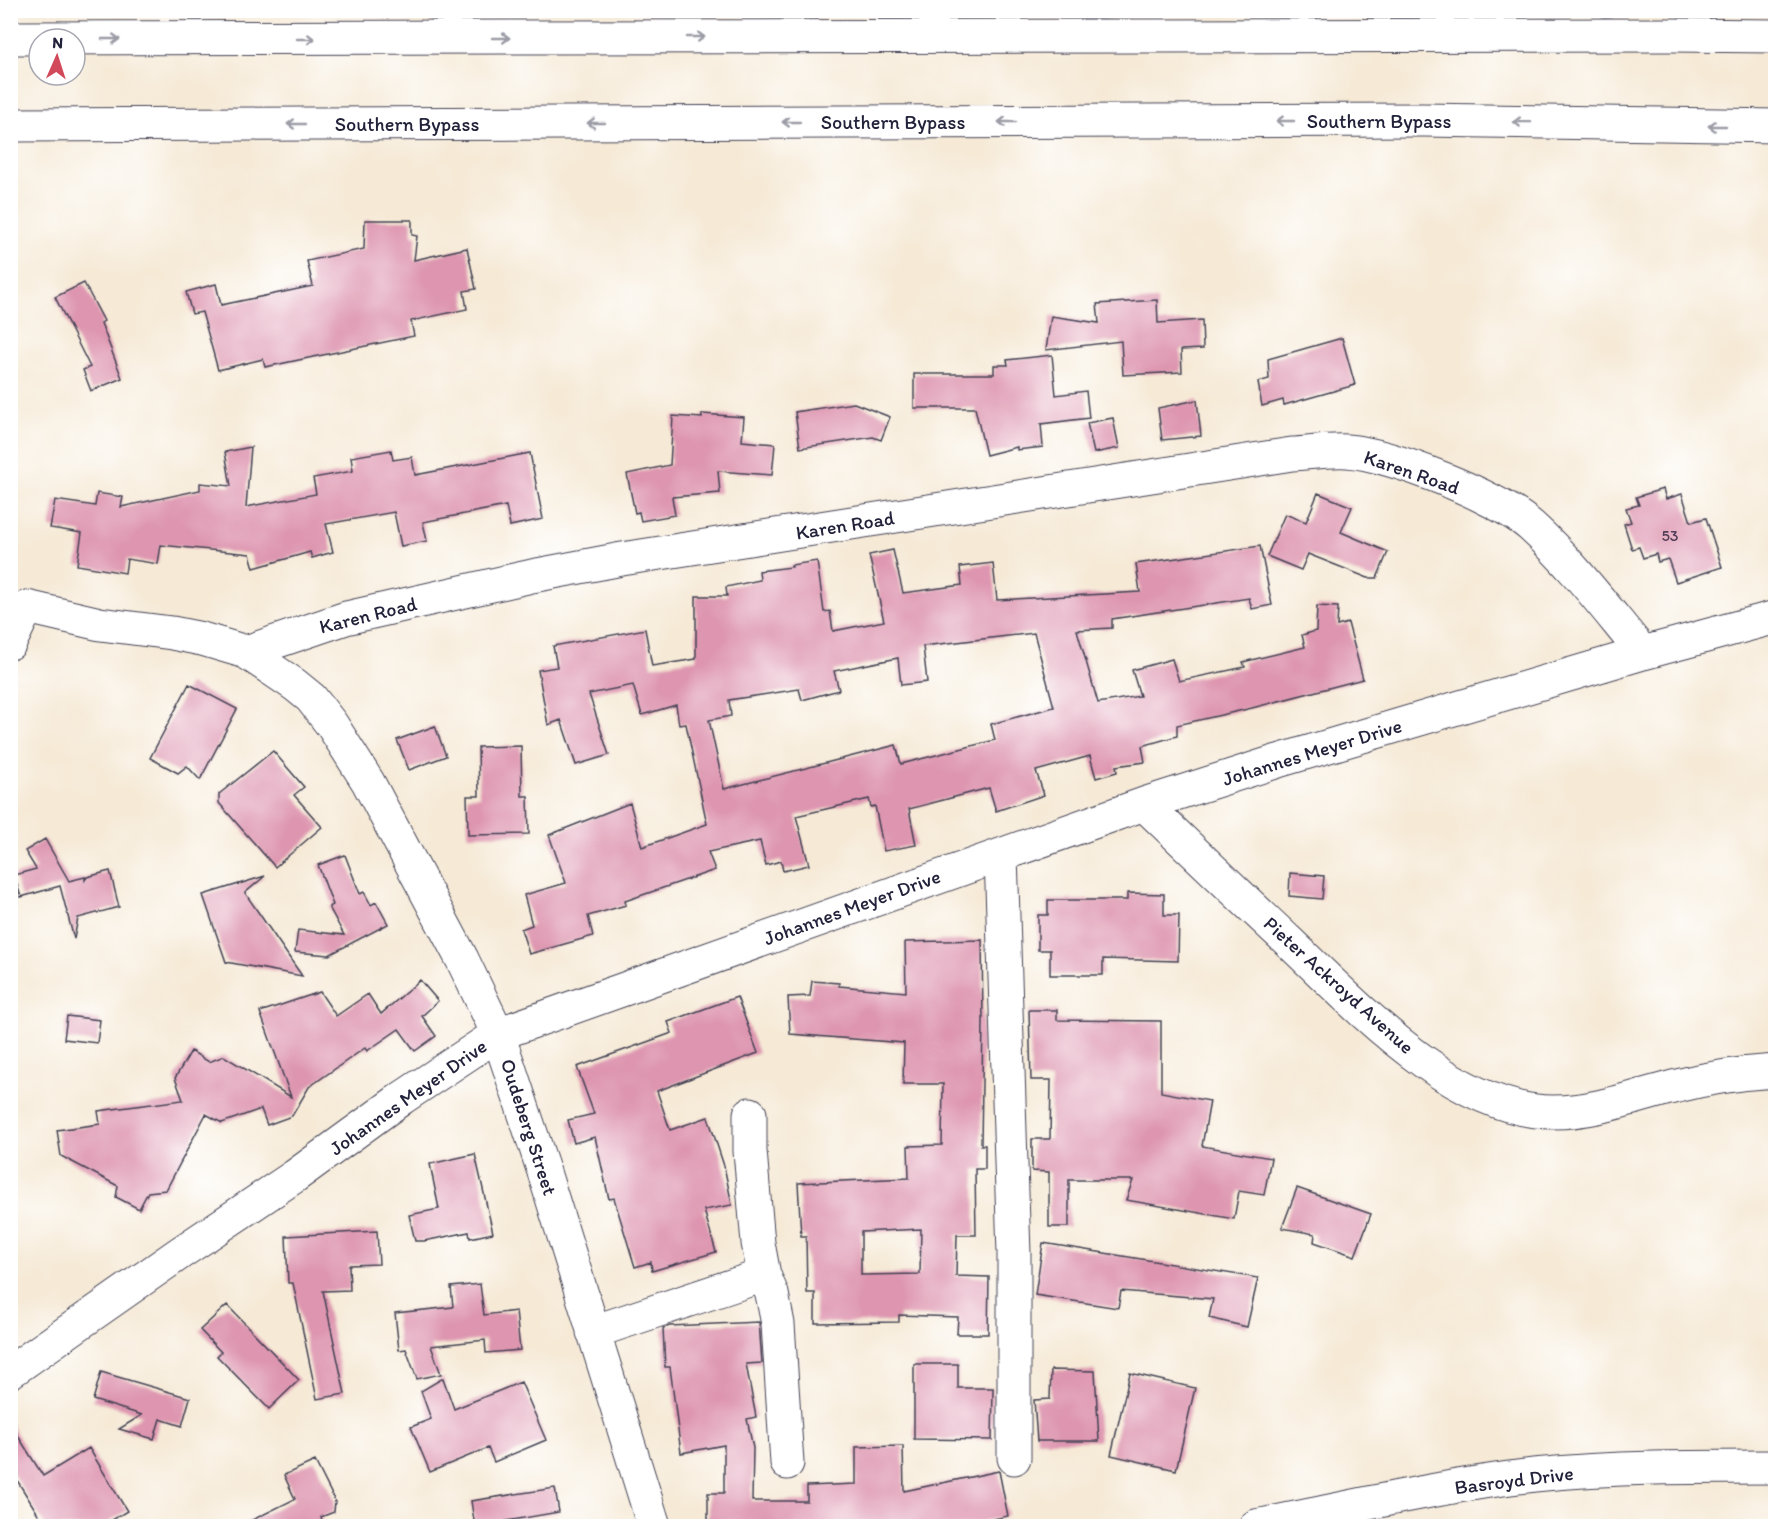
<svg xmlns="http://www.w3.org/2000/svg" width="1786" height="1537" font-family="Itim,sans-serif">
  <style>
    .building { fill: #de96b0; fill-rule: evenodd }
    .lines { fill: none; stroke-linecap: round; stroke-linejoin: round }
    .street-casing { stroke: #424052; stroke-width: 35 }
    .highway-casing { stroke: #424052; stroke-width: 35 }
    .street { stroke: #fff; stroke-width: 33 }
    .highway { stroke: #fff; stroke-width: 33 }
    .oneway { stroke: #9c9ca7 }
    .labels { text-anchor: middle; stroke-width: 5; stroke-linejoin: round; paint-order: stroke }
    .number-label { font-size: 16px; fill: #513f58 }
    .street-label { font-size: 20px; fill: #22223b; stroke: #fff }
  </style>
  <rect width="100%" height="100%" fill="#fff"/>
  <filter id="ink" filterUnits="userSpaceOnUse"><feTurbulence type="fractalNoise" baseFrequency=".0167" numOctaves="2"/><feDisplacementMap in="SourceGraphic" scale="12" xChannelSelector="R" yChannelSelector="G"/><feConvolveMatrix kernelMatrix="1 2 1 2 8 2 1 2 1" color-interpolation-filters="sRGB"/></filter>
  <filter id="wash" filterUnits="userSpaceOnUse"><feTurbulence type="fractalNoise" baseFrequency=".008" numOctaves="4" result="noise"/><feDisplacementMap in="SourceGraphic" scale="24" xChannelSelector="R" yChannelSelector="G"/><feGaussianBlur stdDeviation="1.35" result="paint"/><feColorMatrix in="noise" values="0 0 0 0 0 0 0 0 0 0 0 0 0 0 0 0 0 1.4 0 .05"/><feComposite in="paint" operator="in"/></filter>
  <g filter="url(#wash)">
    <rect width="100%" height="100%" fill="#f6ead7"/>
    <g id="blocks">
      <path class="building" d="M365 220H412V235L417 236 414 260 467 248 476 289 464 291 467 309 411 321 414 336 265 367 263 359 218 370 202 312 192 314 186 292 216 284 221 305 313 286 307 261 364 249Z
        M84 283 104 321 101 323 122 378 91 391 83 370 90 367 55 297Z
        M1157 300 1158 323 1202 320 1203 349 1181 350 1182 372 1123 375 1121 341 1046 350 1051 316 1099 323 1097 304Z
        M1342 338 1355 385 1284 405 1283 400 1262 406 1258 382 1269 379 1268 359Z
        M1052 355 1056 395 1086 391 1089 418 1041 424 1043 447 1017 450V447L986 455 975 408H914V374H994V365H1008L1007 360Z
        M1197 400 1201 436 1162 440 1158 408Z
        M854 403 890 417 881 440 873 437 800 448 795 412Z
        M702 414 744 417 742 441 775 444 772 475 718 471 720 493 672 497 675 515 641 521 639 512 635 513 627 474 670 465 673 416 702 418Z
        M1113 418 1119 448 1094 453 1087 423Z
        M251 447 246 507 316 494 313 478 353 471 351 457 391 450 393 460 412 457 415 475 530 453 543 519 510 526 506 506 423 522 427 541 401 546 394 512 326 524 333 552 312 558 310 552 254 568 250 554 161 545 158 564 127 559 125 573 77 565 82 533 50 528 55 500 95 506 97 493 123 497 121 507 200 490V483L231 486 225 452Z
        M1663 489 1666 499 1682 494 1691 522 1706 518 1722 567 1676 582 1668 559 1658 562 1656 554 1643 558 1639 547 1632 549 1624 524 1631 522 1626 508 1639 505 1636 497Z
        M1318 493 1352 507 1341 532 1388 552 1377 578H1368L1308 554 1301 570 1267 556 1285 514 1306 522Z
        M1260 546 1272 605 1252 609 1249 598 1112 619V628L1077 630 1098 703 1140 696 1132 670 1172 659 1179 681 1245 667 1243 662 1305 647 1302 635 1316 631 1317 606 1338 607 1337 626 1348 623 1363 679 1252 708 1177 725V736L1142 746 1145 762 1116 766 1117 772 1096 778 1090 756 1036 771 1044 795 996 811 989 788 909 809 916 845 884 851 875 806 871 807 869 799 796 816 809 865 783 871 781 861 766 865 760 841 708 852 715 870 625 901 626 905 588 916 593 936 529 954 521 929 532 925 524 895 566 883 549 835 630 803 642 847 707 824 686 724 679 725 676 705 642 715 633 685 589 694 609 755 576 765 561 720 548 725 538 670 557 667 553 646 645 629 652 666 696 659V596H727L726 587 760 580 759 571 792 567 791 565 817 561 824 612 830 611 833 631 884 621 869 555 893 550 903 593 962 585 960 567 993 563 997 600 1140 592 1136 564ZM1034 633 1054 707 991 724 995 740 901 764 896 745 724 789 709 720 731 716 729 700 799 689 802 700 839 690 834 671 898 658 901 685 927 682 923 646Z
        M189 684 237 709 200 780 187 766 178 773 150 758Z
        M435 726 446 756 409 770 397 740Z
        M521 746 522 796H528L529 834 468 835 467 796H479L478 747Z
        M273 751 304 787 294 795 322 827 275 867 219 803V794Z
        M45 839 69 881 85 877V880L87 877 110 871 119 907 78 918 74 939 60 886 21 897 14 875 36 869 25 851Z
        M345 855 360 894 364 892 371 905 376 902 388 924 329 955 295 952 298 930 344 935 329 907 333 905 318 865Z
        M1290 873 1324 876 1322 899 1289 896Z
        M265 876 245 893 302 976 226 962 203 895Z
        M1127 893 1164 894V915H1179L1178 961 1103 959V975H1050V950H1038V915H1048V900H1127Z
        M982 940 983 1021 981 1145H985V1169H975L976 1235H957L956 1276 989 1277 988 1334H957L958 1317 899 1315V1322L815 1323V1293H807L806 1236H801L798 1183 909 1178 908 1146 942 1145 943 1084H903L904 1043 790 1034 788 997 810 996 812 981 839 983V986L906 992 905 942ZM921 1229 920 1274 861 1275V1232Z
        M420 980 438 1001 422 1016 436 1036 415 1051 399 1029 367 1051 365 1048 309 1087 292 1116 267 1125 261 1109 222 1123 206 1114 166 1190 148 1192 139 1209 116 1197 118 1186 61 1156 57 1130 100 1124 98 1111 183 1100 175 1078 191 1051 209 1062 224 1056 291 1097 260 1012 320 992 336 1016 368 994 381 1014Z
        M737 997 758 1053 657 1091 670 1130 708 1117 724 1166 732 1205 704 1210 716 1252 652 1271 651 1262 635 1267 614 1198 609 1199 595 1137 574 1143 568 1120 594 1114 577 1067 672 1033 668 1022Z
        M1029 1010H1057V1020L1161 1021V1092L1210 1101 1202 1146 1271 1158 1264 1195 1239 1191 1234 1219 1126 1200 1133 1180H1069V1227H1049V1172L1032 1171V1139H1050L1051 1080H1031Z
        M67 1016 100 1020 97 1043 64 1039Z
        M475 1154 493 1233 470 1238 469 1232 424 1241H415L409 1215 439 1209 430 1164Z
        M1297 1188 1371 1214 1355 1256 1314 1242 1315 1234 1282 1228Z
        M377 1231 379 1264 349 1265 350 1290 323 1291 345 1394 317 1399 293 1283H288L286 1236Z
        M1043 1243 1258 1278 1247 1327 1209 1318 1213 1299 1121 1291 1118 1308 1035 1295Z
        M480 1284 484 1315 516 1311 520 1350 486 1353 485 1340 431 1346 441 1374 417 1379 406 1349 399 1350 395 1313 453 1307 451 1287Z
        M227 1305 299 1380 269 1409 217 1356 221 1352 200 1330Z
        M759 1322 762 1363 746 1364 756 1417 747 1419 753 1448 752 1501H807V1486L856 1484V1447L903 1446 904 1491 999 1471 1008 1516 956 1527 708 1525V1493H724V1445L681 1453 670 1367H665L663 1328 670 1326Z
        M914 1364H958V1388H993L992 1440 914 1439Z
        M1051 1370 1095 1371 1099 1441H1037L1034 1400 1050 1399Z
        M101 1372 190 1398 182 1426 160 1419 154 1439 119 1429 142 1415 93 1400Z
        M1130 1373 1195 1388 1176 1470 1111 1455Z
        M443 1378 454 1409 521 1382 546 1440 494 1462 488 1448 430 1472 411 1427 431 1419 421 1391Z
        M10 1423 43 1476 89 1448 127 1511 101 1527H46L10 1469Z
        M315 1461 335 1501 334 1512 321 1517 323 1527H238L295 1499 284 1475Z
        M555 1488 559 1512 506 1521 507 1527H475L471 1501Z"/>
    </g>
  </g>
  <g filter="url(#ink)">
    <use href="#blocks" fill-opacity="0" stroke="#424052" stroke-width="1.5"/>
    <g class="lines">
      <g class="street-casing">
        <path id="street" d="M10 643 27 607 100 624 172 633 202 639 246 652 346 618 532 576 622 559 1292 454C1310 453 1329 450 1347 451 1391 454 1498 497 1531 526 1573 564 1607 610 1643 653
          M246 652 295 685 311 698 332 725 368 782 462 959 498 1034 543 1169 654 1526
          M1144 804C1191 849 1238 894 1285 938 1354 1003 1453 1112 1553 1112 1594 1112 1634 1097 1673 1087 1707 1078 1741 1073 1776 1071
          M1001 855 1014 1254V1458
          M750 1114V1151L758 1243 764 1275 772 1294 778 1324 787 1463
          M593 1332 764 1275
          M10 1372 180 1253 295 1176 402 1098 498 1034 1144 804 1278 761 1643 653 1776 617
          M1256 1526C1348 1508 1440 1486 1534 1475 1614 1467 1695 1467 1776 1467"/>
      </g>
      <g class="highway-casing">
        <path id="highway" d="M10 38 1672 35 1776 36
          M10 125 1424 120 1776 126"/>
      </g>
      <use href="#street" class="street"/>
      <use href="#highway" class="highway"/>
    </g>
    <defs><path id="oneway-shaft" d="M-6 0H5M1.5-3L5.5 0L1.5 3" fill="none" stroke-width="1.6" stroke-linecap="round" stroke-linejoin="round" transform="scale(1.5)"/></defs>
    <g class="oneway">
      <use href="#oneway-shaft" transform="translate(696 37)"/>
      <use href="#oneway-shaft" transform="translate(501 38)"/>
      <use href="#oneway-shaft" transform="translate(111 39)"/>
      <use href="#oneway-shaft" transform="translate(306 39)"/>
      <use href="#oneway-shaft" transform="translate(1285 121) rotate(180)"/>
      <use href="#oneway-shaft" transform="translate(791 122) rotate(-180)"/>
      <use href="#oneway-shaft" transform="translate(1007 122) rotate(-180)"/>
      <use href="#oneway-shaft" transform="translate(1522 122) rotate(-179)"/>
      <use href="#oneway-shaft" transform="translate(596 123) rotate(180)"/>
      <use href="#oneway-shaft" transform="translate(296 124) rotate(180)"/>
      <use href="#oneway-shaft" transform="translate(1717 126) rotate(-180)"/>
    </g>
  </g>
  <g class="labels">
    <g class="number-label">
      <text x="1670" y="541">53</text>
    </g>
    <g class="street-label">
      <text x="1379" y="128">Southern Bypass</text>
      <text x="893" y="129">Southern Bypass</text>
      <text x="407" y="131">Southern Bypass</text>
      <text transform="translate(1412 472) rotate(19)" y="7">Karen Road</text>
      <text transform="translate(845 525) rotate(-9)" y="7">Karen Road</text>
      <text transform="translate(368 615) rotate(-14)" y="7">Karen Road</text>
      <text transform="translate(1312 752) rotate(-17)" y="7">Johannes Meyer Drive</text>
      <text transform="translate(852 907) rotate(-20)" y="7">Johannes Meyer Drive</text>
      <text transform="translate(1339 985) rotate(42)" y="7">Pieter Ackroyd Avenue</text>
      <text transform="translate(408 1097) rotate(-35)" y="7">Johannes Meyer Drive</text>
      <text transform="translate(529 1127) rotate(72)" y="7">Oudeberg Street</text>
      <text transform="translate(1514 1480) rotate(-7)" y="7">Basroyd Drive</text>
    </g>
  </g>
  <rect width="1786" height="1537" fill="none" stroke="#fff" stroke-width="36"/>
  <g transform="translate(57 57) rotate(3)"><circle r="28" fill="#ffffff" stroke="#a7a7b1" stroke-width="1.5"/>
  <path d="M0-4.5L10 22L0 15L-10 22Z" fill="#d1495b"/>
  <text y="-9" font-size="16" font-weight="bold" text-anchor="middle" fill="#22223b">N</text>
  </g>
</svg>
